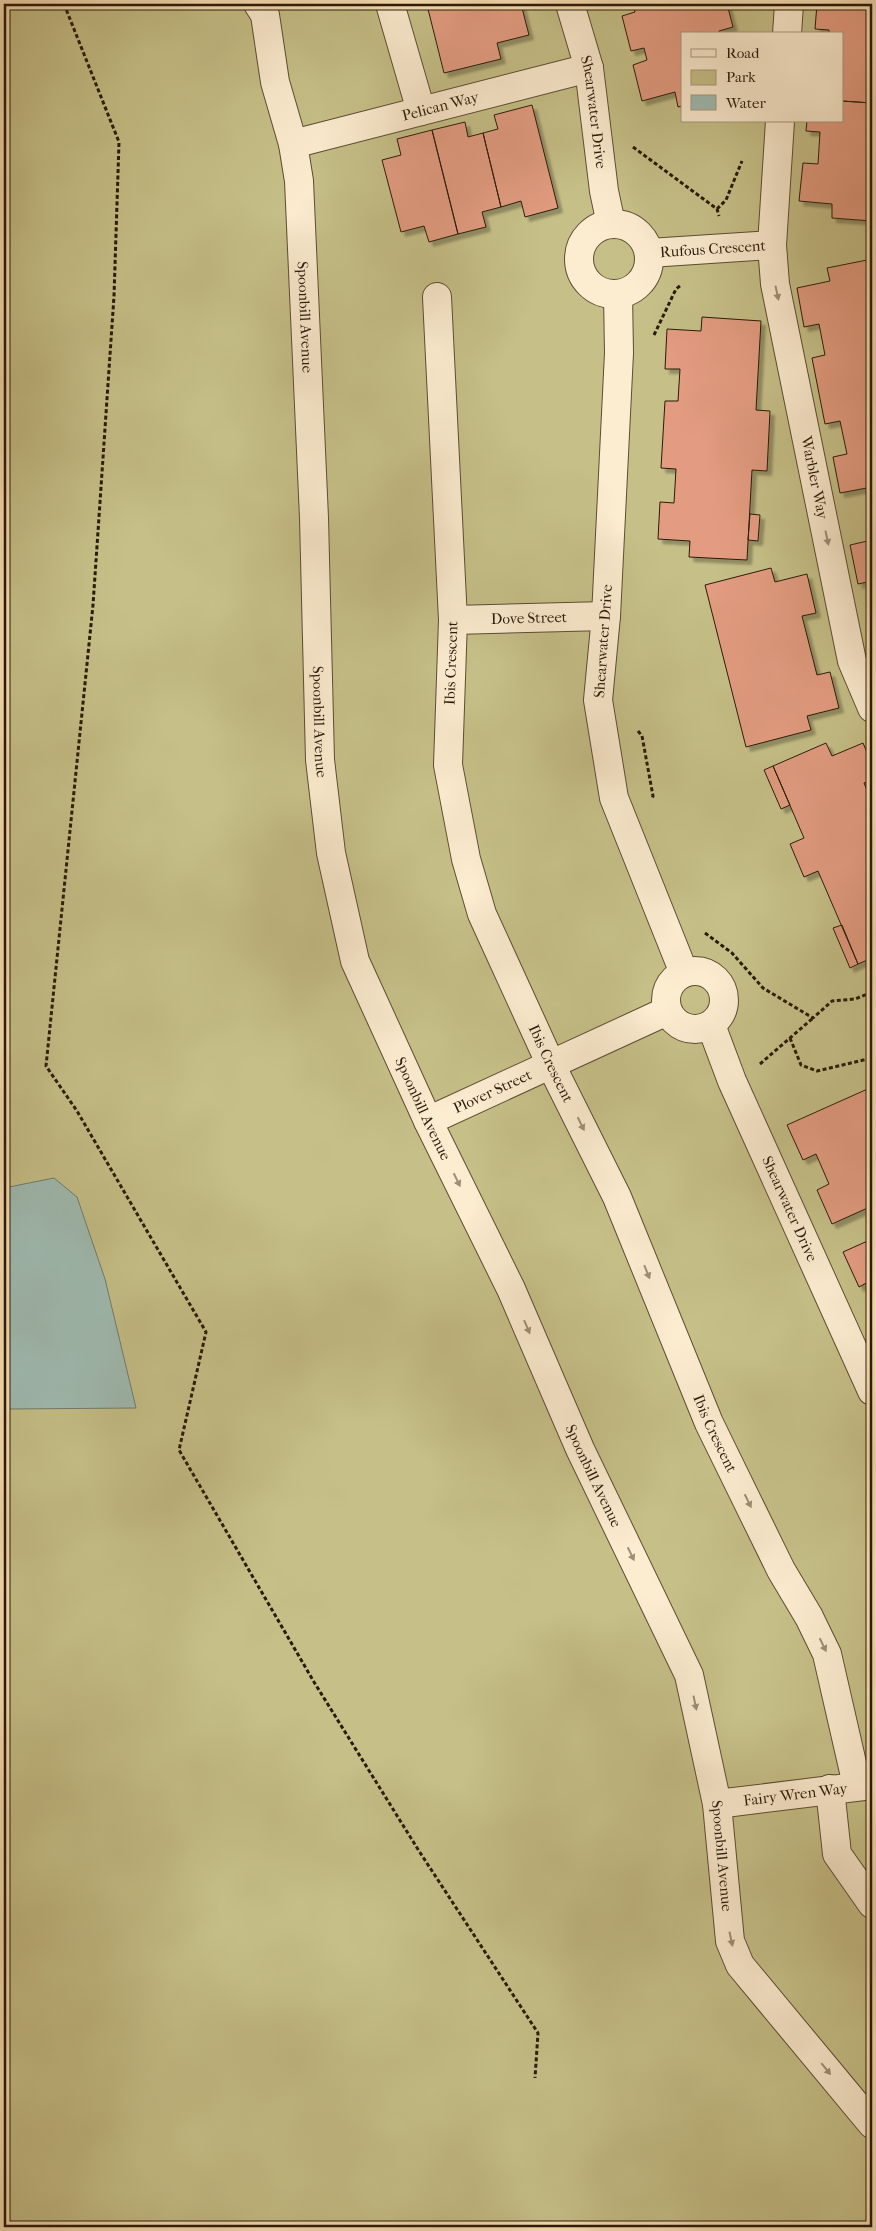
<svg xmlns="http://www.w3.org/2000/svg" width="876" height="2231" font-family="'IM FELL French Canon',serif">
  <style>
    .green { fill: #c6c088; stroke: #786d48; fill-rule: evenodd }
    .water { fill: #9fbcb3; stroke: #707b6f }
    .building { fill: #e39c81; stroke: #291a09; filter: url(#shadow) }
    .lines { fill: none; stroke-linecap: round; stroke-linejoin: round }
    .street-casing { stroke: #5d4c34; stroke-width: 30 }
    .path { stroke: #291a09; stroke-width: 3; stroke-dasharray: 4 2.5; stroke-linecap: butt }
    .street { stroke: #fcecd0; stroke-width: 28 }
    .oneway { fill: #9d8e76 }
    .labels { text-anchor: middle; stroke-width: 5; stroke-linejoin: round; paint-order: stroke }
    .street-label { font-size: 15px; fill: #291a09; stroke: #fcecd0 }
  </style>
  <defs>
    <filter id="shadow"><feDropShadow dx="4.5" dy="4.5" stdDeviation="1" flood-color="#0004"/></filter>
  </defs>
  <rect width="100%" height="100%" fill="#fae1b6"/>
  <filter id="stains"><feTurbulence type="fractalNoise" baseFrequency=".004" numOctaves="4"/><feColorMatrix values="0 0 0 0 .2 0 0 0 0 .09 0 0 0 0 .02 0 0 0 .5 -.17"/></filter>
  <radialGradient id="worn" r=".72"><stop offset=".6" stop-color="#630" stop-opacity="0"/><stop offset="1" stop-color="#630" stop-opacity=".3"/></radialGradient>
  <path class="green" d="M4 4H872V2227H4ZM682 34H842V121H682Z"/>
  <path class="water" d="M54 1178 77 1197 105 1279 136 1408 10 1409 4 1389V1188Z"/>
  <path class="building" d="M433 4H521L529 35 497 43 501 59 444 73 427 5Z
    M633 4H727L733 27 719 31V34H682V106L678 107 675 92 642 101 633 65 647 60 644 48 631 51 622 16 635 12Z
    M817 4H872V103L842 101V34H829V30L815 29Z
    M842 101 872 103V221L832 218V204L799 201 803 163 818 164 820 132 806 131 807 121H842Z
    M532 105 558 208 525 217 521 201 501 207 483 133 498 129 494 115Z
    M465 122 468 137 483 133 501 207 482 212 486 227 458 234 432 130Z
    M432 130 458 234 429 242 424 226 401 232 382 160 401 155 397 139Z
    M872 259V490V487L840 493 833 457 847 454 840 421 825 424 812 358 825 355 819 324 804 327 797 288 830 281 827 268Z
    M702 317 761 321 756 410 770 411 767 471 752 470 747 560 689 557 690 541 658 539 660 502 674 503 676 469 661 468 665 401H678L680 369H665L667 329 701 331Z
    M750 514 760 515 758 541 748 540Z
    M872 540V581L858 584 850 545Z
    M771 568 775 582 807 574 816 613 802 616 817 675 830 672 839 708 807 716 811 730 746 747 705 585Z
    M826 743 832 756 863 743 872 764V780L864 783 872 802V958L858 964 818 871 804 877 790 844 804 838 773 766Z
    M773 766 790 805 781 809 764 770Z
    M842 925 858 964 850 968 833 928Z
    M872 1087V1206L832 1224 817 1190 829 1184 816 1154 803 1160 787 1125Z
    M872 1239V1280L859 1287 843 1252Z"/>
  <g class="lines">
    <g class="street-casing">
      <g id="street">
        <path id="s1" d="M258 4 265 15 275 82 293 144 299 181 314 518 320 760 331 853 355 961 428 1121 511 1289 580 1449 689 1675 717 1804 730 1941 740 1965 872 2124"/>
        <path d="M390 4 421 111"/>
        <path id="s2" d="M570 4 589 68 604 191 611 224"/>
        <path d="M787 34 789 4"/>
        <path id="s3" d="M780 121 772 245 775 284 852 661 872 708"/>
        <path id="s4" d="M293 144 589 68"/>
        <circle cx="614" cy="259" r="35"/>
        <path id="s5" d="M649 253 772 245"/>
        <path d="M618 294 619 353 606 616 598 700 614 798 684 973"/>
        <path id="s6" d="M437 297 453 620 448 765 466 859 482 914 551 1065 617 1197 709 1423 781 1570 809 1617 827 1654 857 1785"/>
        <path id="s7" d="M453 620 606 616"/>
        <circle cx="695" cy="1000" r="29"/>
        <path id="s8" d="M711 1025 732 1081 872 1391"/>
        <path id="s9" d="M428 1121 667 1011"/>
        <path d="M830 1789 837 1854 872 1904"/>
        <path id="s10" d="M717 1804 872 1785"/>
      </g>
    </g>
    <path class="path" d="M64 4 119 142 114 296 93 605 46 1066 77 1111 206 1332 179 1450 314 1682 419 1851 538 2033 535 2078
      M633 147 717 209 719 216
      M717 209 726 200 742 161
      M654 335 676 289 681 285
      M638 731 642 736 653 796 652 799
      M705 933 732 953 763 988 813 1018 832 1001 855 999 872 992
      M790 1038 801 1065 817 1071 872 1058
      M760 1064 813 1018"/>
    <use href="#street" class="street"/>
  </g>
  <defs><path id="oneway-solid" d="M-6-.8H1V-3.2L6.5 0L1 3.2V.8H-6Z" transform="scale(1.25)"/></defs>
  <g class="oneway">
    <use href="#oneway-solid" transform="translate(777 293) rotate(78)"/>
    <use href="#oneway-solid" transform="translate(827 538) rotate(78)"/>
    <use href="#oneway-solid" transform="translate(581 1124) rotate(64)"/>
    <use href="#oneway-solid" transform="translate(457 1180) rotate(64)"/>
    <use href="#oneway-solid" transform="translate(647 1272) rotate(68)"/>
    <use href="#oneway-solid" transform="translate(527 1327) rotate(67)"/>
    <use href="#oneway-solid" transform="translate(748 1501) rotate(64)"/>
    <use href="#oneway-solid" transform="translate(631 1554) rotate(64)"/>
    <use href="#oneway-solid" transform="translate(823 1645) rotate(64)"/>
    <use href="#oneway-solid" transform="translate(695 1703) rotate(78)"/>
    <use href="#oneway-solid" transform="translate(731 1939) rotate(78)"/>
    <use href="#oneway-solid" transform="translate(826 2069) rotate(51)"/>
  </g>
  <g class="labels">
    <g class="street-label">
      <text dy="5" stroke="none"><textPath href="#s4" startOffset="152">Pelican Way</textPath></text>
      <text dy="5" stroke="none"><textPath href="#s2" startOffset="111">Shearwater Drive</textPath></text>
      <text dy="5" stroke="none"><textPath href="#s5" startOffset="64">Rufous Crescent</textPath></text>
      <text dy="5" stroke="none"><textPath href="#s1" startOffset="319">Spoonbill Avenue</textPath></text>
      <text dy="5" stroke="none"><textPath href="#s3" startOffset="361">Warbler Way</textPath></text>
      <text dy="5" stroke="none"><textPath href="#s7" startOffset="76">Dove Street</textPath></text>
      <text transform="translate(603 641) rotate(-86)" y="5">Shearwater Drive</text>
      <text transform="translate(451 663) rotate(-88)" y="5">Ibis Crescent</text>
      <text dy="5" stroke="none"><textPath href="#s1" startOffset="724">Spoonbill Avenue</textPath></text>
      <text dy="5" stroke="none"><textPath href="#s6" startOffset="786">Ibis Crescent</textPath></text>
      <text dy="5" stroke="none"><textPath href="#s9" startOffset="71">Plover Street</textPath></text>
      <text dy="5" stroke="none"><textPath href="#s1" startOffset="1129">Spoonbill Avenue</textPath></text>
      <text dy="5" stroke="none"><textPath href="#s8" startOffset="200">Shearwater Drive</textPath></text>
      <text dy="5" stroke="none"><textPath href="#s6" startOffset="1191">Ibis Crescent</textPath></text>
      <text dy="5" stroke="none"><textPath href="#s1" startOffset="1534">Spoonbill Avenue</textPath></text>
      <text dy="5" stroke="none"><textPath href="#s10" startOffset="79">Fairy Wren Way</textPath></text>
      <text dy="5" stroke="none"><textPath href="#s1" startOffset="1939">Spoonbill Avenue</textPath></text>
    </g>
  </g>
  <rect width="876" height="2231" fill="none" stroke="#fae1b6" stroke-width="20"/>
  <rect x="5" y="5" width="866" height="2221" fill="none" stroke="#291a09" stroke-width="2.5"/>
  <rect x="10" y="10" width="856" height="2211" fill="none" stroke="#291a09"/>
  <rect x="681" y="32" width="162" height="90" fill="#fcecd0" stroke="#a89880"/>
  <rect x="691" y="49" width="25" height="8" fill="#fcecd0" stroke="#a89880"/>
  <text x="726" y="58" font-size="15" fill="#291a09">Road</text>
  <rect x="691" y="70" width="25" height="15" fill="#c6c088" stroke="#a89880"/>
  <text x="726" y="82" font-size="15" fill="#291a09">Park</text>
  <rect x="691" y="95" width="25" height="15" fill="#9fbcb3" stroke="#a89880"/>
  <text x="726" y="108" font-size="15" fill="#291a09">Water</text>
  <rect width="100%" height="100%" filter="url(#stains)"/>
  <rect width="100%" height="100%" fill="url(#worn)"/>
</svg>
